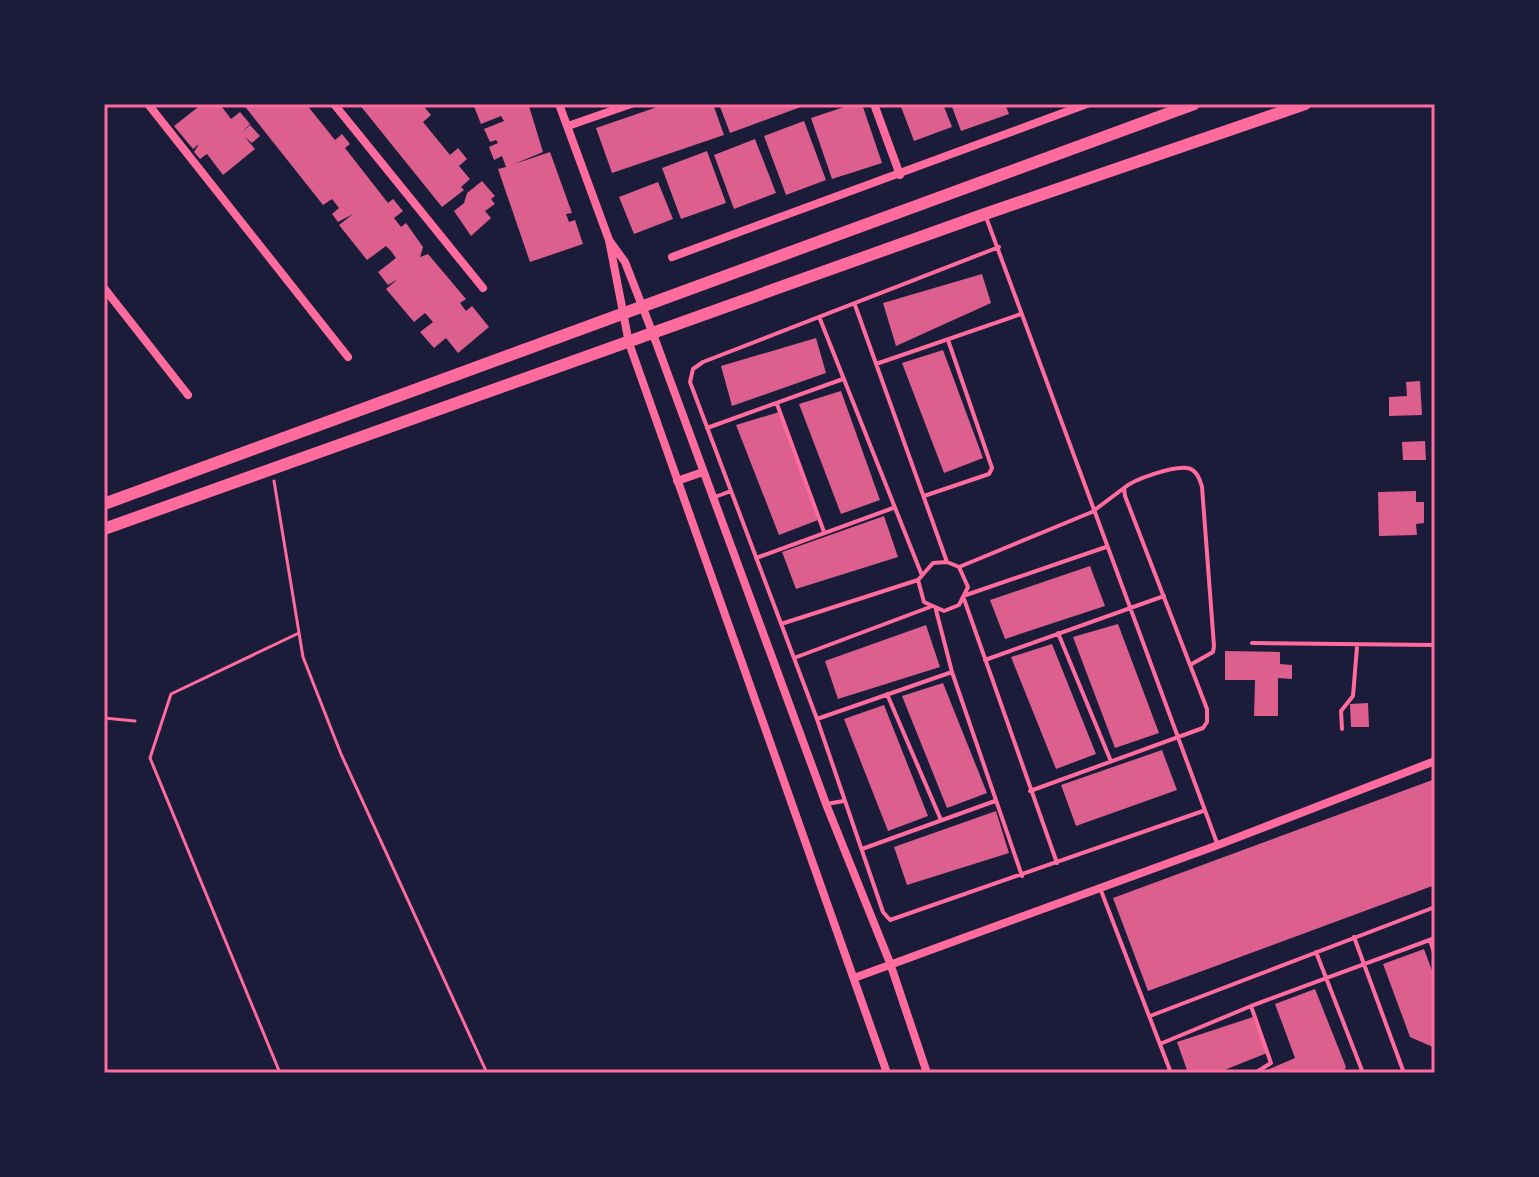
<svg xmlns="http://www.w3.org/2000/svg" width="1539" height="1177" font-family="'Archivo Narrow',sans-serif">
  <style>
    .building { fill: #dd5f8e }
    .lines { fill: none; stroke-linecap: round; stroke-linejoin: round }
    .path { stroke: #ff6b9d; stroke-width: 3 }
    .service { stroke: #ff6b9d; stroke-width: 4 }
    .minor { stroke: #ff6b9d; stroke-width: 8 }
    .secondary { stroke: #ff6b9d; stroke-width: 12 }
    .neatline { fill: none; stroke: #ff6b9d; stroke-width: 3 }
  </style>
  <rect width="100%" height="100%" fill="#1b1b3a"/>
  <path class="building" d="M202 104H226L222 107 231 119 240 112 250 124 242 132 250 125 260 136 252 143 245 137 255 149 223 175 207 154 200 159 194 152 199 144 193 149 174 126Z
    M243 104H306L335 140 342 134 350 144 345 148 388 203 393 199 403 211 394 218 401 227 406 223 423 247 420 257 428 254 466 299 460 303 466 311 472 306 489 327 458 353 446 338 434 348 420 332 433 322 425 313 414 322 386 289 398 279 388 285 378 272 396 258 391 251 386 246 367 260 339 225 353 214 338 222 332 214 339 208 332 199 323 205Z
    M359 104H422L431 115 423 122 450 155 458 148 467 159 459 166 470 179 461 187 464 190 442 207Z
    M473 104 529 106 543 152 514 164 550 152 572 213 566 214 569 222 575 220 583 244 530 262 498 169 506 167 502 156 494 160 489 147 498 143 496 140 490 142 484 129 504 121 501 116 481 124Z
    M666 104H713L724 135 612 173 596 128Z
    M719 104H809L730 133Z
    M853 104H862L882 163 832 179 811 118Z
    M900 104H943L952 127 914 141Z
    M951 104H1005L1009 114 961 131Z
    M804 121 826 180 786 195 764 136Z
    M755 139 776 193 734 209 714 155Z
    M707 151 726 203 681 219 662 168Z
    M482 181 495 196 491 199 495 204 485 211 491 218 471 236 454 211 464 203 467 193Z
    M658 182 673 219 634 234 619 197Z
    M982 274 991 303 896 346 883 303Z
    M816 338 826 373 732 406 721 366Z
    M943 350 983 458 944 473 902 363Z
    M1420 381 1422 415 1389 416V397L1407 396 1406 382Z
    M841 391 880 500 841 514 799 404Z
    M779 412 818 520 779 535 736 425Z
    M1425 441 1426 460H1403L1402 442Z
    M1416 491V502H1424V523L1416 524 1417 535 1379 536 1378 492Z
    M884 516 898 557 796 589 782 552Z
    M1090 566 1105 606 1005 639 990 600Z
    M1118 624 1159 733 1115 748 1073 637Z
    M926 625 940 667 838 699 825 661Z
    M1052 644 1096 754 1056 769 1011 657Z
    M1225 651 1280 652V664L1292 665V679L1278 678V716H1254L1255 680H1225Z
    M943 683 987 793 947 808 902 696Z
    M1368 703 1369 727H1351L1350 704Z
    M884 705 928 816 888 831 844 719Z
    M1162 750 1177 790 1076 826 1061 785Z
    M1435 779V885L1148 991 1113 898Z
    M996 811 1009 853 907 885 894 847Z
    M1424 949 1435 979V1048L1410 1037 1383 964Z
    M1315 989 1346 1067 1343 1073H1260L1295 1058 1275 1004Z
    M1253 1017 1267 1053 1217 1073H1188L1177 1042Z"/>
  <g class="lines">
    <path class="path" d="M274 481 303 657 341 754 487 1073
      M104 718 135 721
      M280 1073 150 758 171 694 299 633"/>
    <path class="service" d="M986 217 1217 843
      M999 247 703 362 693 369 690 382 817 719 883 912 890 920 1203 811
      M855 305 947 562
      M820 319 921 573
      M876 364 1021 314
      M777 404 824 532
      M707 428 843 379
      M924 496 989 474 992 468 948 340
      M715 497 731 491
      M756 558 893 508
      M959 567 968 587 959 605 944 611 924 602 918 580 933 563 947 562 959 567 1092 512 1124 488
      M966 595 1106 547
      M964 599 1057 863
      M936 610 952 672 1022 876
      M781 624 918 580
      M1058 633 1110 759
      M1252 643 1435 645
      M794 658 930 607
      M985 660 1164 596
      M887 694 941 820
      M817 719 952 672
      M1342 729 1341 711 1353 696 1357 647
      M1030 791 1203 728 1207 722V709L1125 496 1124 488C1134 479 1173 466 1187 468 1196 469 1200 479 1202 487L1214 646 1213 652 1190 665
      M826 804 844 801
      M862 849 995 801
      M1100 888 1171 1073
      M1354 937 1404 1073
      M1430 940 1435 956
      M1316 952 1363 1073
      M1251 1006 1271 1063 1255 1073
      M1150 1016 1435 907
      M1160 1044 1251 1006 1435 938"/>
    <path class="minor" d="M148 104 348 357
      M334 104 483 288
      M559 104 609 240 625 262 653 334 826 804 890 963 927 1073
      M874 104 900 175
      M568 126 631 104
      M609 240 629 343 887 1073
      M672 257 1087 104
      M104 288 188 395
      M677 481 703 472
      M854 978 1218 845 1435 761"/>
    <path class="secondary" d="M104 504 1194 104
      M104 529 985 214 1305 104"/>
  </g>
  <rect width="1539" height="1177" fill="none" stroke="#1b1b3a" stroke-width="212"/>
  <rect x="106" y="106" width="1327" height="965" class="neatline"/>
</svg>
